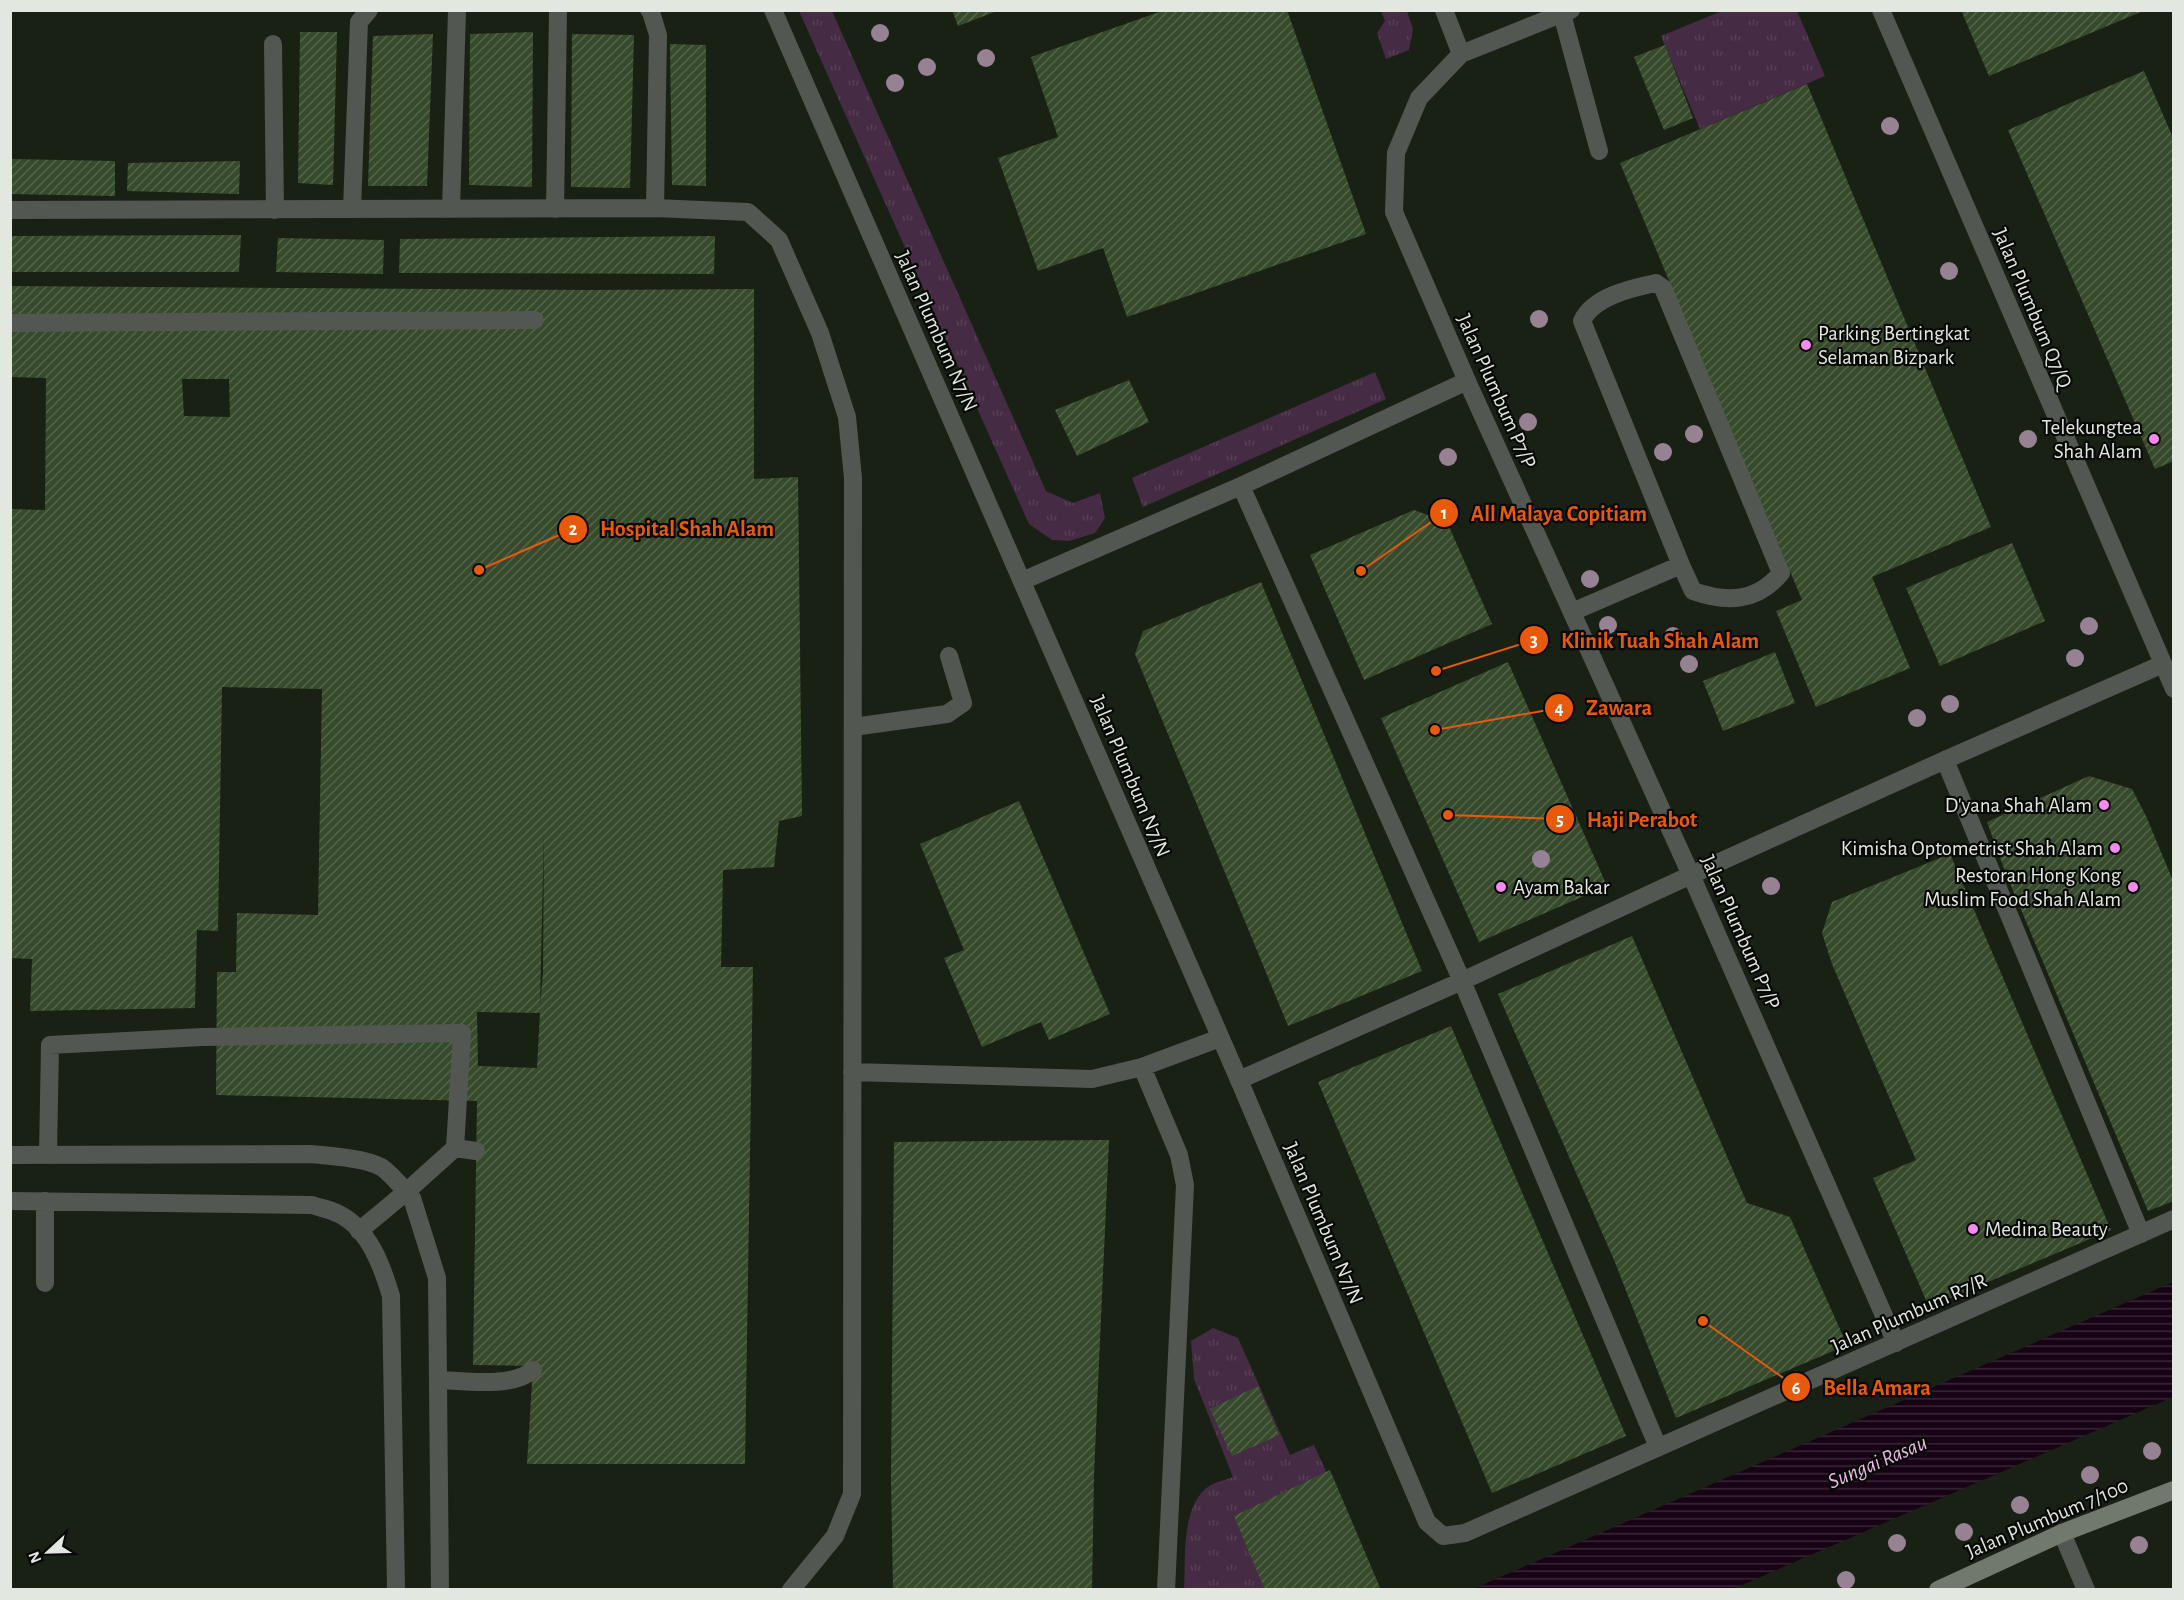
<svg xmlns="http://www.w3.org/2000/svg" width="2184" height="1600" font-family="'Alegreya Sans',sans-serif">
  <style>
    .grass { fill: url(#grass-tufts) }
    .water { fill: url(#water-rules) }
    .building { fill: url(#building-hatch); fill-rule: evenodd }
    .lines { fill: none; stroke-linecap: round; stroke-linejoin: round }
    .lane { stroke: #535751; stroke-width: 18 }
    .street { stroke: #535751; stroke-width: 18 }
    .secondary { stroke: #71786e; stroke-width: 18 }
    .tree { fill: #968292 }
    .poi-dot { fill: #f589ef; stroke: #060905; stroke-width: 2 }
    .labels { text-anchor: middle; stroke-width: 4.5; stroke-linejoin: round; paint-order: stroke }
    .street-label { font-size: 21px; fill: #e2e7df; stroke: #060905 }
    .poi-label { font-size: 21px; fill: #e2e7df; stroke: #060905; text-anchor: end }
    .water-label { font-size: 22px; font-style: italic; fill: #eab6e6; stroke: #060905 }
    .leader { fill: none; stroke: #e8590c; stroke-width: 2 }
    .callout-dot { fill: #e8590c; stroke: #060905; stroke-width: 2 }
    .mark-label { font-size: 18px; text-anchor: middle; font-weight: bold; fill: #fff }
    .callout-label { font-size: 22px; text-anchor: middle; font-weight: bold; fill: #e8590c; stroke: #060905; stroke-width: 4.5; stroke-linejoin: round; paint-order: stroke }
  </style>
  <defs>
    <pattern id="grass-tufts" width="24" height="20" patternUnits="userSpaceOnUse" patternTransform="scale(1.5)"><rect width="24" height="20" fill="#452b43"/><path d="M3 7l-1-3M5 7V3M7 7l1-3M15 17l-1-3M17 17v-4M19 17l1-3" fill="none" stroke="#574055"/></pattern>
    <pattern id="water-rules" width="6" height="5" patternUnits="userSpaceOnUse" patternTransform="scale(1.5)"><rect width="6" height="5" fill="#170216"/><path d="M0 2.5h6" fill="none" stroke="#382737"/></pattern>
    <pattern id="building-hatch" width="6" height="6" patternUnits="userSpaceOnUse" patternTransform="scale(1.5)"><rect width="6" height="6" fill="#374b2c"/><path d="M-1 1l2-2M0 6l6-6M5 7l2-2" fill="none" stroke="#54654a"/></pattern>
  </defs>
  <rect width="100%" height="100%" fill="#192115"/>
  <path class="grass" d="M799 11H832L1046 491 1073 503 1100 493 1105 518 1095 533 1069 541 1052 540 1029 524Z
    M1381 11H1407L1413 29 1409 50 1386 59 1377 33 1385 21Z
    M1722 11H1797L1825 76 1700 129 1661 36Z
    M1375 372 1386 399 1143 507 1132 478Z
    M1213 1328 1238 1338 1290 1455 1314 1445 1380 1589 1184 1590C1186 1559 1180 1503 1211 1485 1218 1481 1226 1480 1233 1477L1194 1379 1191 1341Z"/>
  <path class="water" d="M2173 1282V1397L1733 1589H1473Z"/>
  <path class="building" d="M952 10H997V11L958 26Z
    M1165 10H1287L1366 234 1127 317 1103 248 1038 271 998 158 1058 137 1031 57Z
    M1961 10H2143V11L1989 76Z
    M300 32H337L333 185 298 183Z
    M533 32 532 187 469 185 470 34Z
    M433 34 427 186H368L373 36Z
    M572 34 634 35 630 188 571 187Z
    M670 44 706 45V186L672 185Z
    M1665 45 1693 118 1664 130 1634 57Z
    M2144 71 2174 140V461L2155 469 2008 130Z
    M1807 84 1991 527 1872 577 1910 668 1816 707 1776 611 1802 600 1620 163Z
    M10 159 115 161V196L10 194Z
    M240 161 239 194 127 191 128 163Z
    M241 235 239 272H10V236Z
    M715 236 714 274 399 273 400 239Z
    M278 238 384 240 383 274 276 272Z
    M10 286 588 290 754 289V479L798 477 802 816 779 821 774 867 723 870 721 967H753L745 1464H527L533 1366 473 1365 477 1101 216 1095 217 972H236L237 913 318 915 322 689 222 687 218 931 197 930 195 1008 30 1011 32 959 10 958V509L45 510 46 378 10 377ZM182 379H229L230 417 184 416ZM544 831 543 973 540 1005ZM477 1012 540 1013 537 1068 478 1066Z
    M1129 380 1149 422 1077 456 1055 410Z
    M1414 510 1447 522 1492 624 1364 680 1310 555Z
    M2012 543 2045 621 1940 666 1906 588Z
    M1261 582 1422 971 1288 1026 1135 654 1143 631Z
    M1775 652 1795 703 1723 731 1703 681Z
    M1508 662 1607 886 1479 942 1381 718Z
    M2089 776 2132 789 2146 816 2174 883V1201L2148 1211 2006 874 1987 822Z
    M1019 801 1110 1014 1049 1040 1041 1022 982 1047 944 958 964 950 920 844Z
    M1950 854 2111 1230 1929 1307 1873 1178 1916 1160 1832 964 1822 933 1832 902Z
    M1632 936 1747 1203 1790 1217 1847 1345 1676 1418 1614 1260 1498 994Z
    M1451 1026 1626 1436 1492 1493 1318 1082Z
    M1109 1140 1094 1475 1092 1590H893L891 1478 894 1142Z
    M1258 1386 1279 1435 1232 1456 1210 1409Z
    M1330 1470 1381 1590H1265L1234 1516Z"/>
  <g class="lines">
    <path class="lane" d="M649 10 651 12 658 35 655 208
      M1562 14 1599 151
      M273 44 275 210
      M352 209 359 22 369 10
      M451 209 457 10
      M555 209 558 10
      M10 210 655 208 748 212 779 240 820 333 847 417 853 478 852 1494 835 1536 791 1590
      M1656 283 1663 288 1781 573C1757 602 1727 603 1693 591L1681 565 1582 321C1593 297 1631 288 1656 283Z
      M10 323 535 320
      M1241 486 1462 981 1658 1447
      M1022 581 1241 486 1467 381
      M1572 612 1681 565
      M853 727 947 714 963 703 949 656
      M1945 760 2141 1234
      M1142 1067 1220 1038
      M852 1072 1092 1079 1142 1067 1179 1155 1185 1185 1166 1590
      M1239 1080 1462 981 1691 875
      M455 1148 476 1151
      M10 1155 310 1154C330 1156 364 1158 381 1167 390 1172 404 1190 412 1198L437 1278 440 1590
      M48 1155 50 1045 202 1037 462 1033 455 1148 406 1192 359 1231
      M10 1201 312 1205C321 1208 331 1210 339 1214 369 1229 382 1266 391 1296L396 1590
      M45 1201V1283
      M439 1380C464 1381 513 1388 533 1370
      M2062 1533 2086 1590"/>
    <path class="street" d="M773 10 1239 1080 1427 1522 1443 1536 1465 1533 2174 1219
      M1444 10 1461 54
      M1571 10 1461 54 1419 98 1396 153 1394 212 1467 381 1691 875 1896 1343
      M1881 10 2174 689
      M1691 875 1945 760 2163 664"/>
    <path class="secondary" d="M1938 1590 2062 1533 2174 1490"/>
  </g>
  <g class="tree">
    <circle cx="880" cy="33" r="9"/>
    <circle cx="986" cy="58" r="9"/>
    <circle cx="927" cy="67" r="9"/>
    <circle cx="895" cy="83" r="9"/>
    <circle cx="1890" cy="126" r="9"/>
    <circle cx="1949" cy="271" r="9"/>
    <circle cx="1539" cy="319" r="9"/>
    <circle cx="1528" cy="422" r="9"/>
    <circle cx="1694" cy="434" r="9"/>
    <circle cx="2028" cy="439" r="9"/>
    <circle cx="1663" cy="452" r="9"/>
    <circle cx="1448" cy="457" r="9"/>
    <circle cx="1590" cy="579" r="9"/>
    <circle cx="1608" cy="625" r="9"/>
    <circle cx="2089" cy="626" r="9"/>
    <circle cx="1673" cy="636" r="9"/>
    <circle cx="2075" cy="658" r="9"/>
    <circle cx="1689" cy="664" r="9"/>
    <circle cx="1950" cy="704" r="9"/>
    <circle cx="1917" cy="718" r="9"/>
    <circle cx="1541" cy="859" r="9"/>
    <circle cx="1771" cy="886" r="9"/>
    <circle cx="2152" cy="1451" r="9"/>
    <circle cx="2090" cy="1475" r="9"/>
    <circle cx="2020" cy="1505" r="9"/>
    <circle cx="1964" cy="1532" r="9"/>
    <circle cx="1897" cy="1543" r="9"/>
    <circle cx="2139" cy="1545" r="9"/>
    <circle cx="1846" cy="1580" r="9"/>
  </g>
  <g class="poi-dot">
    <circle cx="1806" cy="345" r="6"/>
    <circle cx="2154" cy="439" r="6"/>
    <circle cx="2104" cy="805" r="6"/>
    <circle cx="2115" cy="848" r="6"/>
    <circle cx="1501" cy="887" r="6"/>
    <circle cx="2133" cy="887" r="6"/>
    <circle cx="1973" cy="1229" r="6"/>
  </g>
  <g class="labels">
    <g class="street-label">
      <text transform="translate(2033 308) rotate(67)" y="7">Jalan Plumbum Q7/Q</text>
      <text transform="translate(937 331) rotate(66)" y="7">Jalan Plumbum N7/N</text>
      <text transform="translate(1497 391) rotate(66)" y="7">Jalan Plumbum P7/P</text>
      <text transform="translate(1131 776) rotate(67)" y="7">Jalan Plumbum N7/N</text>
      <text transform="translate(1741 932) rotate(66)" y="7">Jalan Plumbum P7/P</text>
      <text transform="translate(1324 1223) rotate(67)" y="7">Jalan Plumbum N7/N</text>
      <text transform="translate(1909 1313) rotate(-24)" y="7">Jalan Plumbum R7/R</text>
      <text transform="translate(2047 1518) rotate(-23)" y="7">Jalan Plumbum 7/100</text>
    </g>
    <g class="poi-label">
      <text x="1818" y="340" text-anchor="start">Parking Bertingkat<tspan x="1818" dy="24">Selaman Bizpark</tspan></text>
      <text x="2142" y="434">Telekungtea<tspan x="2142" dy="24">Shah Alam</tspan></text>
      <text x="2092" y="812">D'yana Shah Alam</text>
      <text x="2103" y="855">Kimisha Optometrist Shah Alam</text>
      <text x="2121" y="882">Restoran Hong Kong<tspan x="2121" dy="24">Muslim Food Shah Alam</tspan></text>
      <text x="1513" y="894" text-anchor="start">Ayam Bakar</text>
      <text x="1985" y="1236" text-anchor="start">Medina Beauty</text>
    </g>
    <g class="water-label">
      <text transform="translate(1877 1461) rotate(-23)" y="8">Sungai Rasau</text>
    </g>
  </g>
  <path class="leader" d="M1361 571L1444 513M479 570L573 529M1436 671L1534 640M1435 730L1559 708M1448 815L1560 819M1703 1321L1796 1387"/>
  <g class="callout-dot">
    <circle cx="1361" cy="571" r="6"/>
    <circle cx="479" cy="570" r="6"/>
    <circle cx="1436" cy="671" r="6"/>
    <circle cx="1435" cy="730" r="6"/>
    <circle cx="1448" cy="815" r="6"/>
    <circle cx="1703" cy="1321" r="6"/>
    <circle cx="1444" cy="513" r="15"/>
    <circle cx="573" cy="529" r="15"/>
    <circle cx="1534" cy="640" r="15"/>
    <circle cx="1559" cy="708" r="15"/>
    <circle cx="1560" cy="819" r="15"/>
    <circle cx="1796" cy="1387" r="15"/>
  </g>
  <g class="mark-label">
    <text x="1444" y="519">1</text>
    <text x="573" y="535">2</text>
    <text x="1534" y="646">3</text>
    <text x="1559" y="714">4</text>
    <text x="1560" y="825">5</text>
    <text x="1796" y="1394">6</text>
  </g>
  <g class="callout-label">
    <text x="1559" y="521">All Malaya Copitiam</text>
    <text x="687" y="536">Hospital Shah Alam</text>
    <text x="1660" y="648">Klinik Tuah Shah Alam</text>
    <text x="1619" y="715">Zawara</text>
    <text x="1642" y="827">Haji Perabot</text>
    <text x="1877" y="1395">Bella Amara</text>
  </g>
  <rect width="2184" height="1600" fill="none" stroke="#e2e7df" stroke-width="24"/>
  <g transform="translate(48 1552) rotate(248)" stroke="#060905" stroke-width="4.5" paint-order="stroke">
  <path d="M0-4.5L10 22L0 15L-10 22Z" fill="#e2e7df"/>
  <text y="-9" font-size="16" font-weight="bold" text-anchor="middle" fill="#e2e7df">N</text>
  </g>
</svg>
